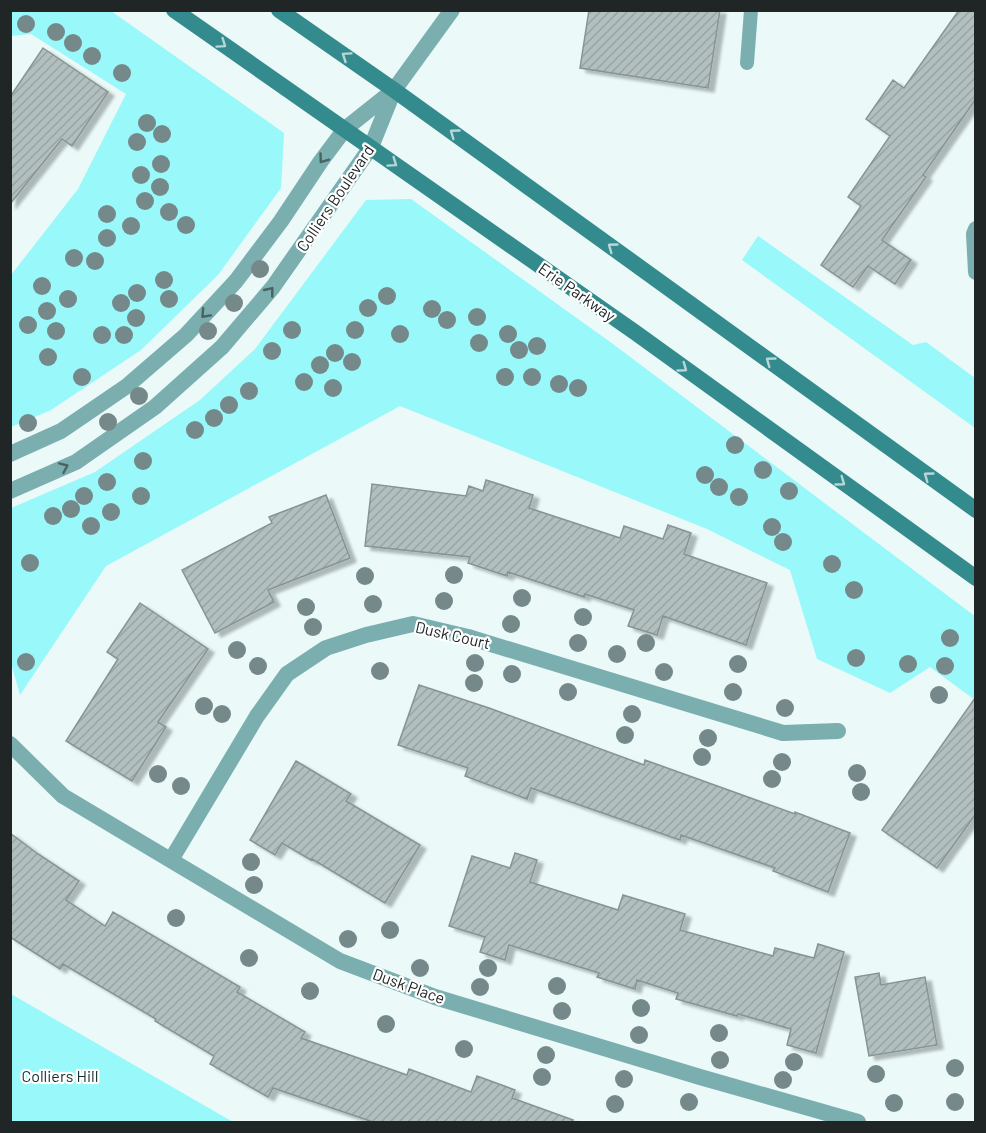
<svg xmlns="http://www.w3.org/2000/svg" width="986" height="1133" font-family="Barlow,sans-serif">
  <style>
    .park { fill: #98f8fa }
    .building { fill: url(#building-hatch); stroke: #879494; stroke-width: 1.5; filter: url(#shadow) }
    .lines { fill: none; stroke-linecap: round; stroke-linejoin: round }
    .service { stroke: #7baeaf; stroke-width: 14 }
    .minor { stroke: #7baeaf; stroke-width: 16 }
    .tertiary { stroke: #7baeaf; stroke-width: 16 }
    .secondary { stroke: #348b8d; stroke-width: 16 }
    .tree { fill: #76898a }
    .oneway { stroke: #b8d6d7 }
    .oneway2 { stroke: #496363 }
    .labels { text-anchor: middle; stroke-width: 4.5; stroke-linejoin: round; paint-order: stroke }
    .street-label { font-size: 16px; fill: #202525; stroke: #fff }
    .park-label { font-size: 16px; fill: #162e2f; stroke: #fff }
  </style>
  <defs>
    <pattern id="building-hatch" width="6" height="6" patternUnits="userSpaceOnUse" patternTransform="scale(1.5)"><rect width="6" height="6" fill="#b2bfbf"/><path d="M-1 1l2-2M0 6l6-6M5 7l2-2" fill="none" stroke="#99a4a4"/></pattern>
    <filter id="shadow"><feDropShadow dx="6" dy="4" stdDeviation="1.5" flood-color="#0004"/></filter>
  </defs>
  <rect width="100%" height="100%" fill="#ebf9f9"/>
  <path class="park" d="M11 10 111 11 284 133 281 188 218 275 141 350 51 410 11 427V275L78 189 126 94 31 34 11 36Z
    M411 199 613 344 976 617 975 700 930 667 890 693 817 659 790 570 707 529 400 406 106 566 20 695 11 663V508L95 472 200 400 255 349 366 200Z
    M758 236 913 345 926 342 975 378V428L742 260Z
    M10 994H11L233 1122H11Z"/>
  <path class="building" d="M589 10H720L708 88 580 68Z
    M959 10H975V100L923 175 926 177 882 240 911 260 895 284 868 266 853 287 821 265 861 206 848 197 890 136 866 119 893 80 904 88Z
    M43 48 108 92 72 146 62 139 10 204V97Z
    M486 480 533 495 529 508 620 538 624 526 663 539 668 525 691 533 684 554 767 583 746 645 663 616 657 635 628 626 634 610 585 594 584 597 508 572 507 576 468 563 470 557 365 546 372 484 466 496 469 486 483 491Z
    M326 495 350 558 268 590 274 602 215 633 182 570 272 523 269 517Z
    M140 603 208 649 158 722 166 727 132 781 66 741 118 659 107 652Z
    M419 685 489 708 644 765 645 760 795 814V812L850 833 828 892 773 871 775 868 681 835 680 840 531 788 527 799 465 776 468 768 398 745Z
    M975 698V815L937 868 882 830Z
    M296 761 351 794 346 801 420 845 385 903 312 859 311 860 282 843 275 855 250 840Z
    M10 833 38 854 79 881 66 900 105 926 113 912 240 987 237 992 305 1032 301 1038 407 1075 409 1069 471 1092 477 1076 515 1090 512 1098 573 1120 572 1122H373L273 1088 268 1097 210 1064 214 1056 155 1021 156 1019 63 964 60 969 10 937Z
    M515 853 537 860 530 882 618 910 623 895 685 914 680 930 773 956 775 948 814 958 818 944 844 952 816 1053 787 1045 791 1029 738 1014 737 1016 676 999 678 993 637 980 635 989 597 977 599 973 509 945 505 960 480 952 485 937 449 926 472 856 510 868Z
    M879 973 881 985 925 977 937 1045 869 1056 855 977Z"/>
  <g class="lines">
    <path class="service" d="M747 63 751 10"/>
    <path class="minor" d="M394 90 452 10
      M976 229 974 234 976 272
      M10 744 63 796 340 961 435 997 700 1077 858 1122
      M171 860 257 716 287 674 326 648 366 635 413 624 468 637 783 733 838 731"/>
    <path class="tertiary" d="M10 454 61 431 127 386 186 335 236 281 281 221 321 161 345 129 394 90
      M10 491 76 462 155 407 222 347 273 287 371 147 394 90"/>
    <path class="secondary" d="M174 10 636 333 976 578
      M279 10 394 90 976 510"/>
  </g>
  <g class="tree">
    <circle cx="26" cy="24" r="9"/>
    <circle cx="56" cy="32" r="9"/>
    <circle cx="73" cy="43" r="9"/>
    <circle cx="92" cy="56" r="9"/>
    <circle cx="122" cy="73" r="9"/>
    <circle cx="147" cy="123" r="9"/>
    <circle cx="162" cy="134" r="9"/>
    <circle cx="137" cy="142" r="9"/>
    <circle cx="161" cy="164" r="9"/>
    <circle cx="141" cy="175" r="9"/>
    <circle cx="160" cy="187" r="9"/>
    <circle cx="145" cy="201" r="9"/>
    <circle cx="169" cy="212" r="9"/>
    <circle cx="107" cy="214" r="9"/>
    <circle cx="186" cy="225" r="9"/>
    <circle cx="131" cy="226" r="9"/>
    <circle cx="107" cy="238" r="9"/>
    <circle cx="74" cy="258" r="9"/>
    <circle cx="95" cy="261" r="9"/>
    <circle cx="260" cy="269" r="9"/>
    <circle cx="164" cy="280" r="9"/>
    <circle cx="42" cy="286" r="9"/>
    <circle cx="137" cy="293" r="9"/>
    <circle cx="387" cy="296" r="9"/>
    <circle cx="68" cy="299" r="9"/>
    <circle cx="169" cy="299" r="9"/>
    <circle cx="121" cy="303" r="9"/>
    <circle cx="234" cy="303" r="9"/>
    <circle cx="368" cy="308" r="9"/>
    <circle cx="432" cy="309" r="9"/>
    <circle cx="47" cy="311" r="9"/>
    <circle cx="477" cy="317" r="9"/>
    <circle cx="136" cy="318" r="9"/>
    <circle cx="447" cy="320" r="9"/>
    <circle cx="28" cy="325" r="9"/>
    <circle cx="292" cy="330" r="9"/>
    <circle cx="355" cy="330" r="9"/>
    <circle cx="56" cy="331" r="9"/>
    <circle cx="208" cy="331" r="9"/>
    <circle cx="400" cy="334" r="9"/>
    <circle cx="508" cy="334" r="9"/>
    <circle cx="102" cy="335" r="9"/>
    <circle cx="124" cy="335" r="9"/>
    <circle cx="479" cy="343" r="9"/>
    <circle cx="537" cy="346" r="9"/>
    <circle cx="519" cy="350" r="9"/>
    <circle cx="272" cy="351" r="9"/>
    <circle cx="335" cy="353" r="9"/>
    <circle cx="48" cy="357" r="9"/>
    <circle cx="352" cy="362" r="9"/>
    <circle cx="320" cy="365" r="9"/>
    <circle cx="82" cy="377" r="9"/>
    <circle cx="505" cy="377" r="9"/>
    <circle cx="532" cy="377" r="9"/>
    <circle cx="304" cy="382" r="9"/>
    <circle cx="559" cy="384" r="9"/>
    <circle cx="333" cy="388" r="9"/>
    <circle cx="578" cy="388" r="9"/>
    <circle cx="249" cy="391" r="9"/>
    <circle cx="139" cy="396" r="9"/>
    <circle cx="229" cy="405" r="9"/>
    <circle cx="214" cy="418" r="9"/>
    <circle cx="108" cy="422" r="9"/>
    <circle cx="28" cy="423" r="9"/>
    <circle cx="195" cy="430" r="9"/>
    <circle cx="735" cy="445" r="9"/>
    <circle cx="143" cy="461" r="9"/>
    <circle cx="763" cy="470" r="9"/>
    <circle cx="705" cy="475" r="9"/>
    <circle cx="107" cy="482" r="9"/>
    <circle cx="719" cy="487" r="9"/>
    <circle cx="789" cy="491" r="9"/>
    <circle cx="84" cy="496" r="9"/>
    <circle cx="141" cy="496" r="9"/>
    <circle cx="739" cy="497" r="9"/>
    <circle cx="71" cy="509" r="9"/>
    <circle cx="111" cy="512" r="9"/>
    <circle cx="53" cy="516" r="9"/>
    <circle cx="91" cy="526" r="9"/>
    <circle cx="772" cy="527" r="9"/>
    <circle cx="783" cy="542" r="9"/>
    <circle cx="30" cy="563" r="9"/>
    <circle cx="832" cy="564" r="9"/>
    <circle cx="454" cy="575" r="9"/>
    <circle cx="365" cy="576" r="9"/>
    <circle cx="854" cy="590" r="9"/>
    <circle cx="522" cy="598" r="9"/>
    <circle cx="444" cy="601" r="9"/>
    <circle cx="373" cy="604" r="9"/>
    <circle cx="306" cy="607" r="9"/>
    <circle cx="583" cy="617" r="9"/>
    <circle cx="511" cy="624" r="9"/>
    <circle cx="313" cy="627" r="9"/>
    <circle cx="950" cy="638" r="9"/>
    <circle cx="578" cy="643" r="9"/>
    <circle cx="646" cy="643" r="9"/>
    <circle cx="237" cy="650" r="9"/>
    <circle cx="617" cy="654" r="9"/>
    <circle cx="856" cy="658" r="9"/>
    <circle cx="26" cy="662" r="9"/>
    <circle cx="475" cy="663" r="9"/>
    <circle cx="738" cy="664" r="9"/>
    <circle cx="908" cy="664" r="9"/>
    <circle cx="258" cy="666" r="9"/>
    <circle cx="945" cy="666" r="9"/>
    <circle cx="380" cy="671" r="9"/>
    <circle cx="664" cy="672" r="9"/>
    <circle cx="512" cy="674" r="9"/>
    <circle cx="474" cy="683" r="9"/>
    <circle cx="568" cy="692" r="9"/>
    <circle cx="733" cy="692" r="9"/>
    <circle cx="939" cy="695" r="9"/>
    <circle cx="204" cy="706" r="9"/>
    <circle cx="785" cy="708" r="9"/>
    <circle cx="222" cy="714" r="9"/>
    <circle cx="632" cy="714" r="9"/>
    <circle cx="625" cy="735" r="9"/>
    <circle cx="708" cy="738" r="9"/>
    <circle cx="702" cy="757" r="9"/>
    <circle cx="782" cy="762" r="9"/>
    <circle cx="857" cy="773" r="9"/>
    <circle cx="158" cy="774" r="9"/>
    <circle cx="772" cy="779" r="9"/>
    <circle cx="181" cy="786" r="9"/>
    <circle cx="861" cy="792" r="9"/>
    <circle cx="251" cy="862" r="9"/>
    <circle cx="254" cy="885" r="9"/>
    <circle cx="176" cy="918" r="9"/>
    <circle cx="390" cy="930" r="9"/>
    <circle cx="348" cy="939" r="9"/>
    <circle cx="249" cy="958" r="9"/>
    <circle cx="420" cy="968" r="9"/>
    <circle cx="488" cy="968" r="9"/>
    <circle cx="557" cy="986" r="9"/>
    <circle cx="480" cy="987" r="9"/>
    <circle cx="310" cy="991" r="9"/>
    <circle cx="641" cy="1008" r="9"/>
    <circle cx="562" cy="1011" r="9"/>
    <circle cx="386" cy="1024" r="9"/>
    <circle cx="719" cy="1033" r="9"/>
    <circle cx="639" cy="1035" r="9"/>
    <circle cx="464" cy="1049" r="9"/>
    <circle cx="546" cy="1055" r="9"/>
    <circle cx="720" cy="1060" r="9"/>
    <circle cx="794" cy="1062" r="9"/>
    <circle cx="955" cy="1068" r="9"/>
    <circle cx="876" cy="1074" r="9"/>
    <circle cx="542" cy="1077" r="9"/>
    <circle cx="624" cy="1079" r="9"/>
    <circle cx="783" cy="1080" r="9"/>
    <circle cx="689" cy="1102" r="9"/>
    <circle cx="955" cy="1102" r="9"/>
    <circle cx="894" cy="1103" r="9"/>
    <circle cx="615" cy="1104" r="9"/>
  </g>
  <defs><path id="oneway-chevron" d="M-2-3.5L2.5 0L-2 3.5" fill="none" stroke-width="1.6" stroke-linecap="round" stroke-linejoin="round" transform="scale(1.5)"/></defs>
  <g class="oneway">
    <use href="#oneway-chevron" transform="translate(222 44) rotate(35)"/>
    <use href="#oneway-chevron" transform="translate(346 56) rotate(-146)"/>
    <use href="#oneway-chevron" transform="translate(454 133) rotate(-144)"/>
    <use href="#oneway-chevron" transform="translate(393 163) rotate(35)"/>
    <use href="#oneway-chevron" transform="translate(612 247) rotate(-144)"/>
    <use href="#oneway-chevron" transform="translate(770 361) rotate(-144)"/>
    <use href="#oneway-chevron" transform="translate(683 368) rotate(36)"/>
    <use href="#oneway-chevron" transform="translate(928 476) rotate(-144)"/>
    <use href="#oneway-chevron" transform="translate(841 482) rotate(36)"/>
  </g>
  <g class="oneway2">
    <use href="#oneway-chevron" transform="translate(323 159) rotate(126)"/>
    <use href="#oneway-chevron" transform="translate(270 291) rotate(-51)"/>
    <use href="#oneway-chevron" transform="translate(205 314) rotate(133)"/>
    <use href="#oneway-chevron" transform="translate(64 467) rotate(-24)"/>
  </g>
  <g class="labels">
    <g class="street-label">
      <text transform="translate(335 198) rotate(-56)" y="6">Colliers Boulevard</text>
      <text transform="translate(577 292) rotate(35)" y="6">Erie Parkway</text>
      <text transform="translate(453 635) rotate(13)" y="6">Dusk Court</text>
      <text transform="translate(409 986) rotate(20)" y="6">Dusk Place</text>
    </g>
    <g class="park-label">
      <text x="60" y="1082">Colliers Hill</text>
    </g>
  </g>
  <rect width="986" height="1133" fill="none" stroke="#202525" stroke-width="24"/>
</svg>
